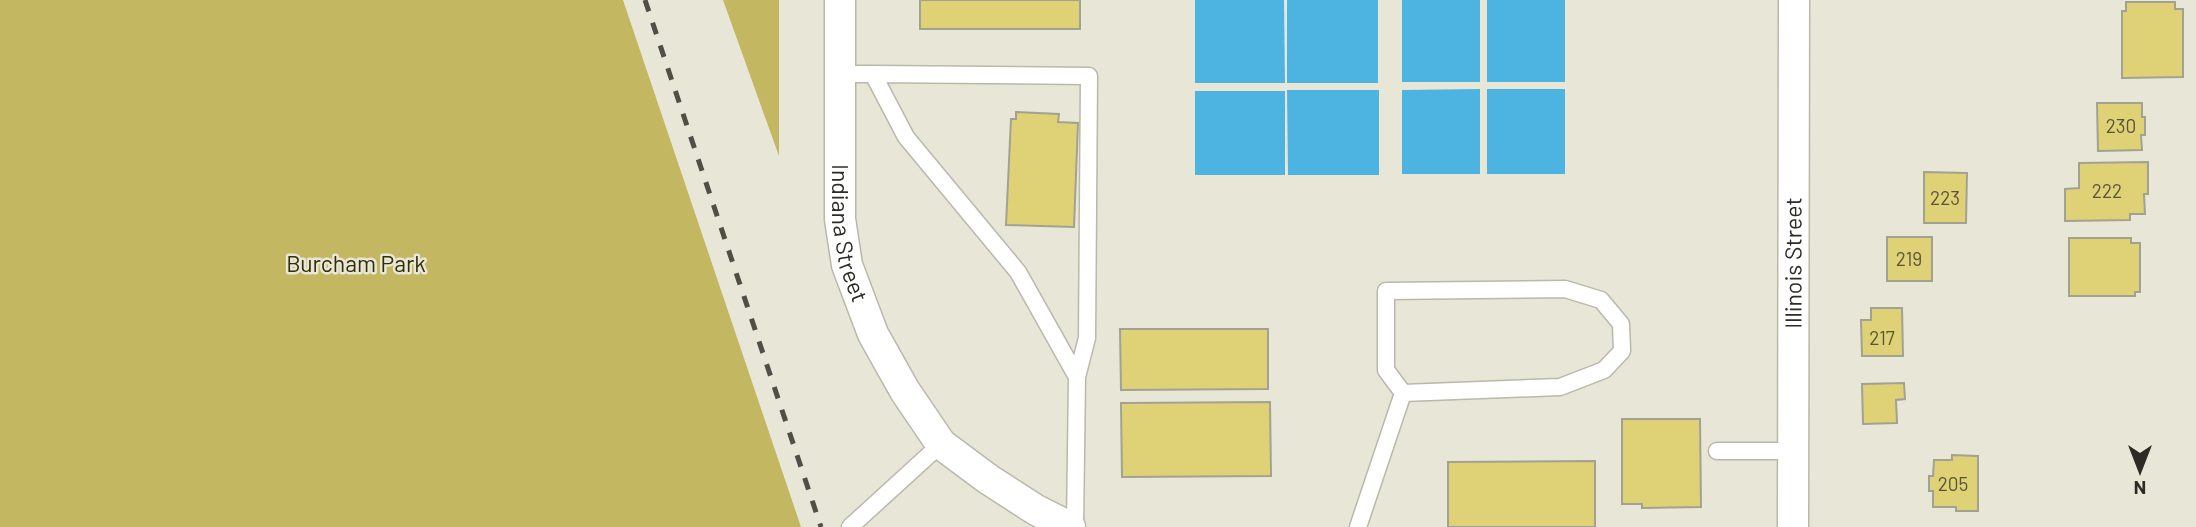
<svg xmlns="http://www.w3.org/2000/svg" width="2196" height="527" font-family="Barlow,sans-serif">
  <style>
    .green { fill: #c3b762 }
    .water { fill: #4db4e1 }
    .building { fill: #dfd276; stroke: #a3a192; stroke-width: 2 }
    .lines { fill: none; stroke-linecap: round; stroke-linejoin: round }
    .lane-casing { stroke: #bab8a9; stroke-width: 19 }
    .street-casing { stroke: #bab8a9; stroke-width: 33 }
    .lane { stroke: #fff; stroke-width: 16 }
    .street { stroke: #fff; stroke-width: 30 }
    .rail { stroke: #504f47; stroke-width: 5; stroke-dasharray: 12 12; stroke-linecap: butt }
    .labels { text-anchor: middle; stroke-width: 5; stroke-linejoin: round; paint-order: stroke }
    .number-label { font-size: 19px; fill: #595539 }
    .street-label { font-size: 23px; fill: #2c2b25; stroke: #e8e7d7 }
    .park-label { font-size: 23px; fill: #332d04; stroke: #e8e7d7 }
  </style>
  <rect width="100%" height="100%" fill="#e8e7d7"/>
  <path class="green" d="M0 0H623L801 527H0Z
    M723 0H779V156Z"/>
  <path class="water" d="M1195 0H1284L1285 83H1195Z
    M1287 0H1378V83H1287Z
    M1402 0H1480V82H1402Z
    M1487 0H1565V82H1487Z
    M1480 89V174H1402V90Z
    M1487 89H1565V174H1487Z
    M1287 90H1379V175H1288Z
    M1195 91H1285V175H1195Z"/>
  <path class="building" d="M920 0H1080V29H920Z
    M2126 2H2175V9H2183V77L2122 78V11H2126Z
    M2097 103H2142V117H2145V135H2141L2142 150 2098 151Z
    M1016 112 1059 114 1058 122 1078 123 1074 227 1006 225 1011 119H1016Z
    M2148 162V194H2144L2145 214H2130V220L2065 221V189L2079 188V163Z
    M1924 172 1967 173 1966 223H1924Z
    M1887 237H1932V281H1887Z
    M2069 238H2131V243H2140V292H2135V296H2069Z
    M1871 308H1902L1903 356H1862L1861 320H1871Z
    M1120 329H1268V389L1121 390Z
    M1904 383 1905 399 1896 400 1897 423 1863 424 1862 384Z
    M1270 402 1271 476 1122 477 1121 403Z
    M1622 419H1700L1701 507 1642 508V504H1622Z
    M1952 455 1978 456V511H1956V507H1933V491H1929V476H1933L1934 460H1952Z
    M1595 461V527H1448V462Z"/>
  <g class="lines">
    <g class="lane-casing">
      <path id="lane" d="M840 74H873L906 137 1018 272 1077 377 1075 527
        M873 74 1089 76 1087 338 1077 377
        M1565 289 1601 300 1621 324 1622 351 1604 370 1560 387 1403 393 1386 370V291Z
        M1717 451H1793
        M850 527 941 444
        M1358 527 1403 393"/>
    </g>
    <g class="street-casing">
      <g id="street">
        <path id="s1" d="M840 0V219L847 265 873 334 905 391 941 444 988 479 1036 510 1070 527"/>
        <path id="s2" d="M1793 527 1794 0"/>
      </g>
    </g>
    <use href="#lane" class="lane"/>
    <use href="#street" class="street"/>
    <path class="rail" d="M645 0 821 527"/>
  </g>
  <g class="labels">
    <g class="number-label">
      <text x="2121" y="133">230</text>
      <text x="2107" y="198">222</text>
      <text x="1945" y="205">223</text>
      <text x="1909" y="266">219</text>
      <text x="1882" y="345">217</text>
      <text x="1953" y="491">205</text>
    </g>
    <g class="street-label">
      <text dy="8" stroke="none"><textPath href="#s1" startOffset="234">Indiana Street</textPath></text>
      <text dy="8" stroke="none"><textPath href="#s2" startOffset="264">Illinois Street</textPath></text>
    </g>
    <g class="park-label">
      <text x="356" y="272">Burcham Park</text>
    </g>
  </g>
  <g transform="translate(2140 471) rotate(180)" stroke="#e8e7d7" stroke-width="5" paint-order="stroke">
  <path d="M0-5L12 26L0 18L-12 26Z" fill="#2c2b25"/>
  <text y="-10" font-size="19" font-weight="bold" text-anchor="middle" fill="#2c2b25">N</text>
  </g>
</svg>
